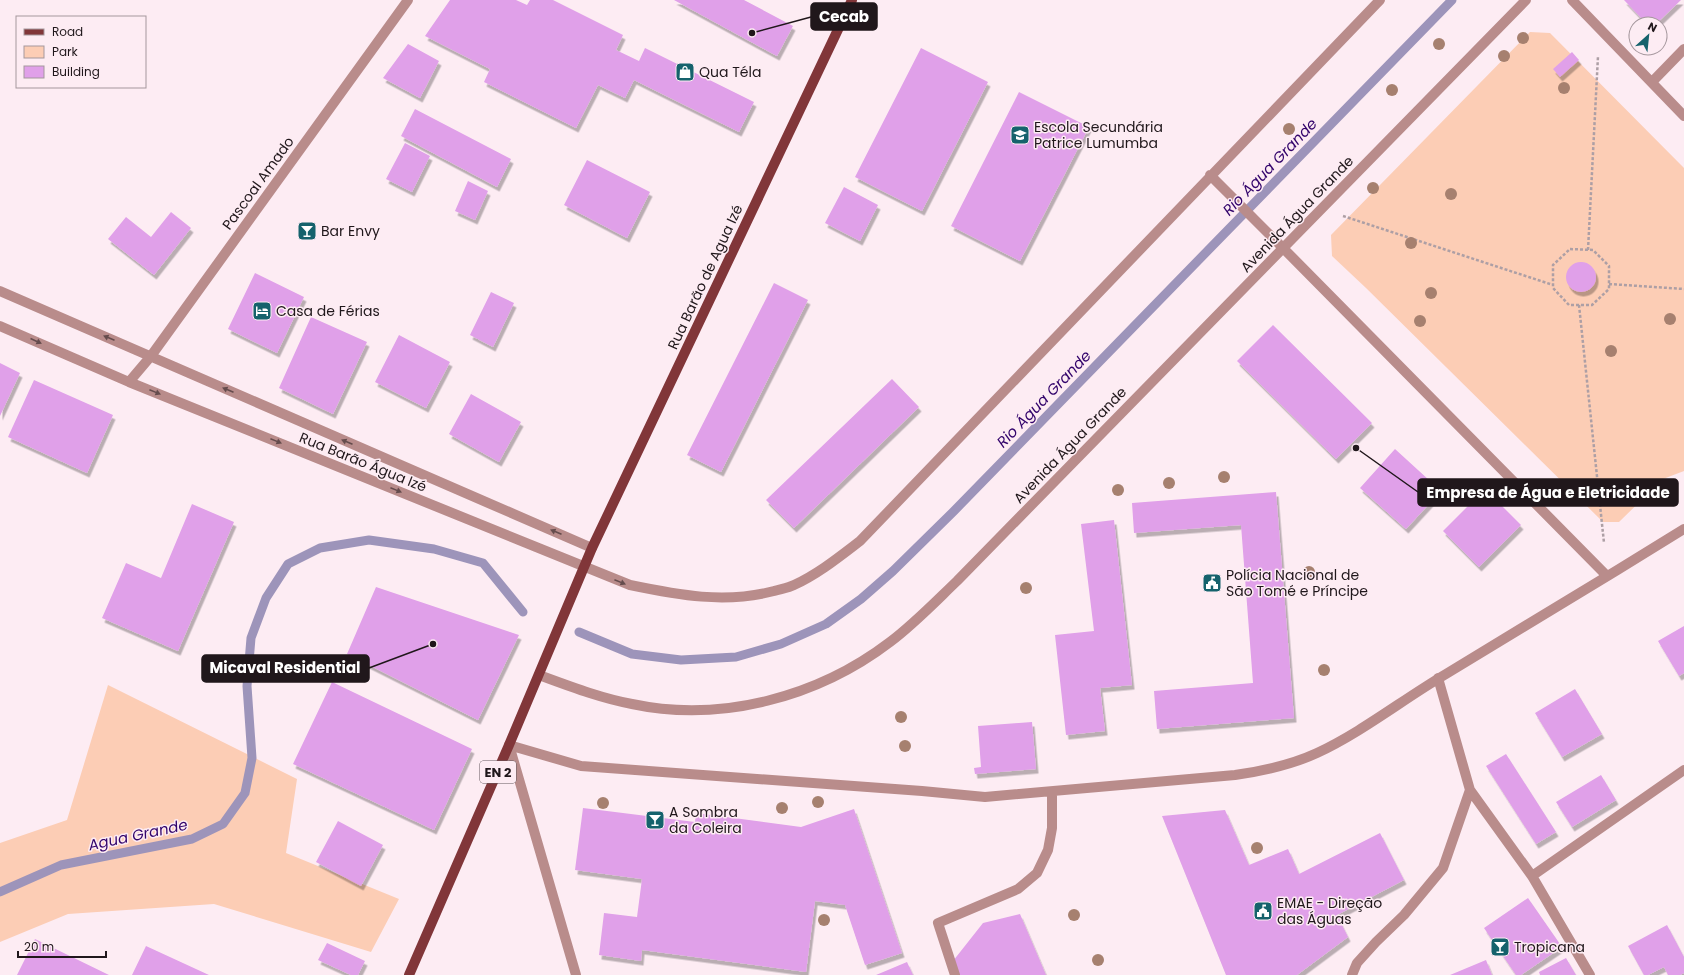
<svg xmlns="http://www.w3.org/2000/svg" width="1684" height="975" font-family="Poppins,sans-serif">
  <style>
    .green { fill: #fccdb5 }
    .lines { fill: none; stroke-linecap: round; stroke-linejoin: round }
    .stream { stroke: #9d94ba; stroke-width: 9 }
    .building { fill: #e0a0e9; filter: url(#shadow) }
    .path { stroke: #ad9fa5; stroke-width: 2.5; stroke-dasharray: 3 2; stroke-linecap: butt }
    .minor { stroke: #b98c8b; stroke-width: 10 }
    .major { stroke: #813639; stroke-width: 10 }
    .tree { fill: #a6806f }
    .oneway { fill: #654c4d }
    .labels { text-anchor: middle; stroke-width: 3; stroke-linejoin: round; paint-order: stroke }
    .shield { fill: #fdecf3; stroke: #62575c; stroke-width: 1 }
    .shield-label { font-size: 13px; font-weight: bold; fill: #20171b }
    .poi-label { font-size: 14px; fill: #20171b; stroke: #fdecf3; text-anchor: start }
    .street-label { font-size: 14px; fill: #20171b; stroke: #fdecf3 }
    .water-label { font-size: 15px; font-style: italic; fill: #32036b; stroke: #fdecf3 }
    .leader { fill: none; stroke: #20171b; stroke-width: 1.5 }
    .callout-dot { fill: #20171b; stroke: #fdecf3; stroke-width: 1.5 }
    .callout { fill: #20171b; stroke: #20171b; stroke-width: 1.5 }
    .callout-label { font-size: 15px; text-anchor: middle; font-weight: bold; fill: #fff }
  </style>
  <defs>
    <filter id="shadow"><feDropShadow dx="2.5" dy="4.5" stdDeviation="0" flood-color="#0004"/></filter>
  </defs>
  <rect width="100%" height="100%" fill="#fdecf3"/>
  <path class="green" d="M1530 32 1550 33 1684 168V471L1663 479 1619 522H1603L1366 288 1332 256 1331 235Z
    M108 685 297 779 286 853 399 899 371 952 214 904 68 914 0 942V843L67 820Z"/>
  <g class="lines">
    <path class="stream" d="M579 632 632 654 681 660 736 657 781 644 826 624 861 599 893 571 954 511 1452 0
      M0 892 61 865 192 839 223 824 245 793 252 758 247 686 251 638 266 598 288 564 320 548 369 540 434 549 483 563 523 612"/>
  </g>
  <path class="building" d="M450 0H516L527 5 530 0H553L623 35 616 50 639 61 645 48 754 102 739 132 634 80 625 98 598 85 576 128 484 82 490 69 425 36Z
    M674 0H744L793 26 777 56Z
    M1624 0H1681L1656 24H1647Z
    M408 44 439 61 420 98 383 78Z
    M921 48 988 82 922 211 855 177Z
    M1572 52 1579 60 1560 77 1553 69Z
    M1019 92 1089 127 1020 261 951 226Z
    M415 109 511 159 497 187 401 136Z
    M405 143 430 156 412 192 386 179Z
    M587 160 650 192 627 238 564 205Z
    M468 181 488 191 475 220 455 211Z
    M844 187 878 205 860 241 825 223Z
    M171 212 191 228 154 275 108 239 126 217 151 237Z
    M1566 277a15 15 0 1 1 30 0a15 15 0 1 1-30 0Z
    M255 273 304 297 277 353 228 329Z
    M774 283 808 300 721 472 687 455Z
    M491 292 514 303 493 347 470 335Z
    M311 317 367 342 333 414 279 388Z
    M1273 325 1372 423 1336 459 1237 361Z
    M399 335 450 362 426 408 375 382Z
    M0 363 20 373 0 416Z
    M892 379 919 407 794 528 766 500Z
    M34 380 113 415 87 473 8 437Z
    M471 394 521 422 499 462 449 434Z
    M1395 449 1441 491 1406 529 1360 488Z
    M1485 489 1521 525 1479 567 1443 531Z
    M1276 492 1294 718 1157 729 1154 691 1253 683 1241 525 1134 533 1132 503Z
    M192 504 234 522 178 651 102 618 126 563 161 578Z
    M1114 520 1132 685 1100 688 1105 731 1066 735 1055 635 1094 631 1081 524Z
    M376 587 519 635 478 720 347 654Z
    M1684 626V673L1679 676 1658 641Z
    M332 682 472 749 434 830 293 764Z
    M1575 689 1602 734 1562 757 1535 713Z
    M1032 722 1036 769 975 774 974 768 981 767 978 726Z
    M1506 754 1556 832 1536 844 1486 766Z
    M1601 775 1616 800 1572 827 1556 802Z
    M583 808 695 822 696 813 801 827 854 809 902 953 865 965 845 905 815 901 806 972 642 950 641 961 599 955 604 913 637 917 642 879 575 870Z
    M1225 810 1249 865 1288 849 1299 874 1380 833 1404 880 1337 915 1348 937 1297 975H1226L1162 816Z
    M338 821 383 845 361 886 316 862Z
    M1528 898 1562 947 1521 975H1516L1484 928Z
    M1020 914 1046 975H958L953 961 983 923Z
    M1667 925 1684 957V973L1680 975H1668L1664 967 1648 975H1644L1628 946Z
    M35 939 109 975H17Z
    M327 943 365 961 358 975H351L318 960Z
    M146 946 209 975H132Z
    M1566 958 1576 975H1540L1539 972Z
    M1486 960 1492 975H1450Z
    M907 962 913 975H876Z"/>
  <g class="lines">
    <path class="path" d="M1343 216 1553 285
      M1570 249 1593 250 1609 266V289L1592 305H1569L1553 288V265Z
      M1588 250 1598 56
      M1609 284 1684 289
      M1579 305 1604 543"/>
    <path class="minor" d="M1572 0 1684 116
      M1652 82 1684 49
      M1210 175 1283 248 1607 576
      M0 291 592 548
      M0 326 129 382 630 585C678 595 725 604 774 591 780 589 788 588 794 585 818 574 839 557 860 541L1380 0
      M129 382 151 356 408 0
      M539 675C569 686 600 698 632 704 721 723 818 697 890 642 914 624 935 602 957 581L1526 0
      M1438 678 1470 790 1532 876 1590 975
      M509 745 581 766 922 791 985 797 1235 775C1263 771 1291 765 1317 753 1362 732 1402 700 1446 674 1525 626 1605 578 1684 529
      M509 745 576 975
      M1532 876 1684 770
      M955 975 938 923 1018 889 1037 873 1048 850 1052 828V793
      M1352 975 1357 963 1376 942 1404 915 1443 868 1470 790"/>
    <path class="major" d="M409 975 509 745 592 548 852 0"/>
  </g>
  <g class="tree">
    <circle cx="1523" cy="38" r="6"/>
    <circle cx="1439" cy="44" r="6"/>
    <circle cx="1504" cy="56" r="6"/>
    <circle cx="1564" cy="88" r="6"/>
    <circle cx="1392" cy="90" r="6"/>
    <circle cx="1289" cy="129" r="6"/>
    <circle cx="1373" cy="188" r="6"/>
    <circle cx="1451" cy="194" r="6"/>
    <circle cx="1411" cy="243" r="6"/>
    <circle cx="1431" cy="293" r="6"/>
    <circle cx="1670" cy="319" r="6"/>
    <circle cx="1420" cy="321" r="6"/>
    <circle cx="1611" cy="351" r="6"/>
    <circle cx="1224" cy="477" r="6"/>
    <circle cx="1169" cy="483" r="6"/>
    <circle cx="1118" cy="490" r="6"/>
    <circle cx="1309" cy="572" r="6"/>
    <circle cx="1026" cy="588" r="6"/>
    <circle cx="1324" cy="670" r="6"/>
    <circle cx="901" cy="717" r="6"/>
    <circle cx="905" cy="746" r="6"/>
    <circle cx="818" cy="802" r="6"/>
    <circle cx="603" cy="803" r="6"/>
    <circle cx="782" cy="808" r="6"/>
    <circle cx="1257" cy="848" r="6"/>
    <circle cx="1074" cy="915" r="6"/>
    <circle cx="824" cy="920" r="6"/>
    <circle cx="1098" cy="960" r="6"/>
  </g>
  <defs><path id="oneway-solid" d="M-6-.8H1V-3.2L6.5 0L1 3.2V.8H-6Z"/></defs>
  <g class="oneway">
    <use href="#oneway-solid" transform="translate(109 338) rotate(-157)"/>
    <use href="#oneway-solid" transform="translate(36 341) rotate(24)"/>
    <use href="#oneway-solid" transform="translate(228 390) rotate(-157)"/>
    <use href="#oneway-solid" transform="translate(155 392) rotate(22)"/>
    <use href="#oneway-solid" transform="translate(276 441) rotate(22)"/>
    <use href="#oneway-solid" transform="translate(347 442) rotate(-157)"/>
    <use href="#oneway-solid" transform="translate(396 490) rotate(22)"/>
    <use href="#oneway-solid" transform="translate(556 532) rotate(-157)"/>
    <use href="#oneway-solid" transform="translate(620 582) rotate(22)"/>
  </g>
  <defs>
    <g id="shop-square" transform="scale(1)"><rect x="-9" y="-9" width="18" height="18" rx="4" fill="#15626c" stroke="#fdecf3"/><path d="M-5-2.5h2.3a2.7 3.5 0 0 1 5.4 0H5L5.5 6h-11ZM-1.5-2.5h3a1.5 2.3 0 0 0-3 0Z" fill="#fff"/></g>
    <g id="school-square" transform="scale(1)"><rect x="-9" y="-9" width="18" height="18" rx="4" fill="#15626c" stroke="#fdecf3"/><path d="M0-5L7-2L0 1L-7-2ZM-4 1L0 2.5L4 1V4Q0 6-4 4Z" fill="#fff"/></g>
    <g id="bar-square" transform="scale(1)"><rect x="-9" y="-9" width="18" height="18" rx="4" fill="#15626c" stroke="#fdecf3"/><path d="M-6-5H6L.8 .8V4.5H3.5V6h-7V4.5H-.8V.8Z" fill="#fff"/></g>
    <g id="hotel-square" transform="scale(1)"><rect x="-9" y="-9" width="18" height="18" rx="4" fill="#15626c" stroke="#fdecf3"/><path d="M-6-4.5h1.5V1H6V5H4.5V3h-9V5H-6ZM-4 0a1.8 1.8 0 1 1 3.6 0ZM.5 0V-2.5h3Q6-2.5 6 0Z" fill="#fff"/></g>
    <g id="civic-square" transform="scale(1)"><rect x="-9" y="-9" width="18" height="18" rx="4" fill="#15626c" stroke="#fdecf3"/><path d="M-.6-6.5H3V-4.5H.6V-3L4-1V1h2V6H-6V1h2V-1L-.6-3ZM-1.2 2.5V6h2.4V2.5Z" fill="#fff"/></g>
  </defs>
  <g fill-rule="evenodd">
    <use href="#shop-square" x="685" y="72"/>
    <use href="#school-square" x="1020" y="135"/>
    <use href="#bar-square" x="307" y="231"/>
    <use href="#hotel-square" x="262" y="311"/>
    <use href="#civic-square" x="1212" y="583"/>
    <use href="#bar-square" x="655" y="820"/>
    <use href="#civic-square" x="1263" y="911"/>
    <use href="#bar-square" x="1500" y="947"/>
  </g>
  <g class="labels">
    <rect class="shield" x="480" y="761" width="36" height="22" rx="3"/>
    <g class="shield-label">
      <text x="498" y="777">EN 2</text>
    </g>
    <g class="poi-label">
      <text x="699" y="77">Qua Téla</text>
      <text x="1034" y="132">Escola Secundária<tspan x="1034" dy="16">Patrice Lumumba</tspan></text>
      <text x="321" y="236">Bar Envy</text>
      <text x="276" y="316">Casa de Férias</text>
      <text x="1226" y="580">Polícia Nacional de<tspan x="1226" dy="16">São Tomé e Príncipe</tspan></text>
      <text x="669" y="817">A Sombra<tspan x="669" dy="16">da Coleira</tspan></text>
      <text x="1277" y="908">EMAE - Direção<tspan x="1277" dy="16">das Águas</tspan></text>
      <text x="1514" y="952">Tropicana</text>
    </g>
    <g class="street-label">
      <text transform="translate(258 183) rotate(-54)" y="5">Pascoal Amado</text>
      <text transform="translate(1297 214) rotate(-46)" y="5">Avenida Água Grande</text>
      <text transform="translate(705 277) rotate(-65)" y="5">Rua Barão de Agua Izé</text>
      <text transform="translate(1070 445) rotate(-46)" y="5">Avenida Água Grande</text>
      <text transform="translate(363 462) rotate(22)" y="5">Rua Barão Água Izé</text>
    </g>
    <g class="water-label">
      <text transform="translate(1270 167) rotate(-46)" y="5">Rio Água Grande</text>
      <text transform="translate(1044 399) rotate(-46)" y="5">Rio Água Grande</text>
      <text transform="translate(138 835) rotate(-12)" y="5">Agua Grande</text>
    </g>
  </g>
  <path class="leader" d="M752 33L811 17M1356 448L1418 492M433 644L369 668"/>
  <g class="callout-dot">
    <circle cx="752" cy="33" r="4"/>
    <circle cx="1356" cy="448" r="4"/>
    <circle cx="433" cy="644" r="4"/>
  </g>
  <g class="callout">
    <rect x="811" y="3" width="66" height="27" rx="4"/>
    <rect x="1418" y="479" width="260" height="27" rx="4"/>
    <rect x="202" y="655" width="167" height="27" rx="4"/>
  </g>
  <g class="callout-label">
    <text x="844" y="22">Cecab</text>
    <text x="1548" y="498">Empresa de Água e Eletricidade</text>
    <text x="285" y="673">Micaval Residential</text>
  </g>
  <rect x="16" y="16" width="130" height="72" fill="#fdecf3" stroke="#a5979d"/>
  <rect x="24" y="29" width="20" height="6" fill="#813639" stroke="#a5979d"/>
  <text x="52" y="36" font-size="12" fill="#20171b">Road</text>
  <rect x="24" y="46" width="20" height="12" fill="#fccdb5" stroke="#a5979d"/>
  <text x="52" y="56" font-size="12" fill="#20171b">Park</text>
  <rect x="24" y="66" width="20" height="12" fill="#e0a0e9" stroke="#a5979d"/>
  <text x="52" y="76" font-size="12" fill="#20171b">Building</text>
  <g transform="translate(1648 36) rotate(27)"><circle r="19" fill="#fdecf3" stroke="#a5979d"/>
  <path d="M0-3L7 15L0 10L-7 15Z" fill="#15626c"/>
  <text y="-6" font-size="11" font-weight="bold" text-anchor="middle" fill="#20171b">N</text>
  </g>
  <path d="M18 951v6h88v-6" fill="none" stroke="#20171b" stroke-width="2"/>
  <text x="24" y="951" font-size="12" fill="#20171b" stroke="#fdecf3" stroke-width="3" paint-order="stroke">20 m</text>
</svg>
